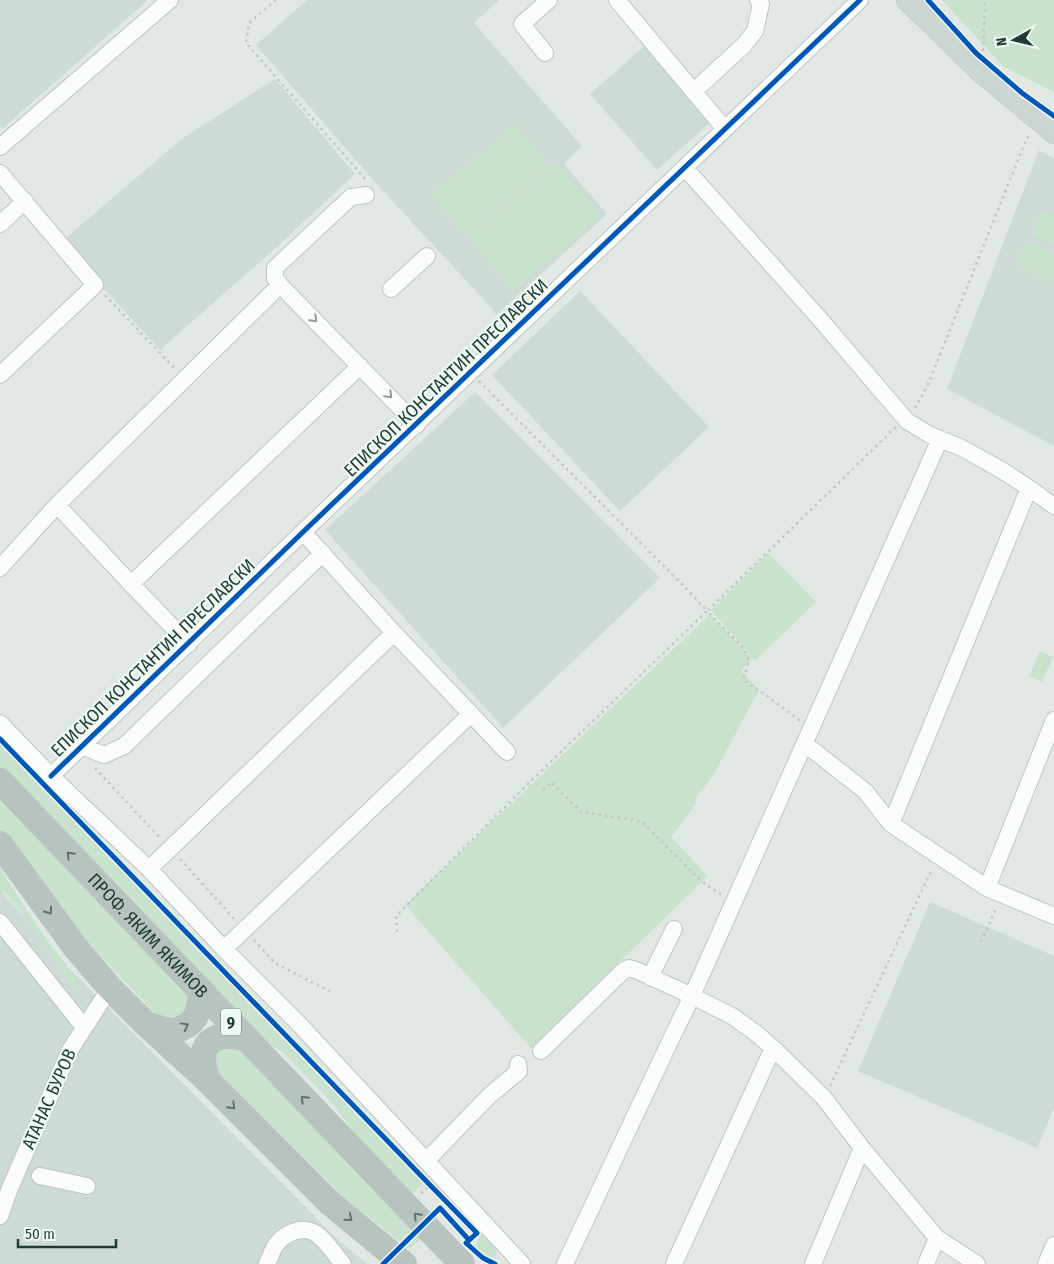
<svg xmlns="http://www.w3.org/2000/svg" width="1054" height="1264" font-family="'Fira Sans Condensed',sans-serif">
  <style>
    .built { fill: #cedad4 }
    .green { fill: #c9e2ce }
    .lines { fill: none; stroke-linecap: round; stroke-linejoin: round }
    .minor-casing { stroke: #bec5c1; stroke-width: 18 }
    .major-casing { stroke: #bbc5c1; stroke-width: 22 }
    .highway-casing { stroke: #bbc5c1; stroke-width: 26 }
    .path { stroke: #bfc8c5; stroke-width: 2.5; stroke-dasharray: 2.5 4; stroke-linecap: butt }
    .minor { stroke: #fafcfb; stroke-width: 16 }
    .major { stroke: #ccd5d1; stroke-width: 21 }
    .highway { stroke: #b8c2bf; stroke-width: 25 }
    .cycleway-casing { stroke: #eff8f2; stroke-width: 8 }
    .cycleway { stroke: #0057b8; stroke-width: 5 }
    .oneway { stroke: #8c9c96 }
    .oneway2 { stroke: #5c726a }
    .labels { text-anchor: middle; stroke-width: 4.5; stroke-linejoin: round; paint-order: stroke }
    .shield { fill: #eff8f2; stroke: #5d746b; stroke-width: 1 }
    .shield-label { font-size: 16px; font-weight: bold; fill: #1e3c31 }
    .street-label { font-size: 18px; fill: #1e3c31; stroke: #eff8f2 }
  </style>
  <rect width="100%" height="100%" fill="#e1e8e4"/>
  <path class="built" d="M0 0H148L2 129 0 126Z
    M307 0H499L474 23 582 146 564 164 607 214 497 314 374 181 256 45Z
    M648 43 714 119 657 170 590 94Z
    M275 79 355 174 279 245 160 350 61 242 183 138Z
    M1039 150 1054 159V446L947 389Z
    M580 291 709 427 620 511 492 375Z
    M475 392 660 578 503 728 325 530Z
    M0 889 52 951 335 1237 367 1264H0Z
    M930 902 1054 956V1108L1037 1148 858 1071Z"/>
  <path class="green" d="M942 0H1054V92L1003 66Z
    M516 125 550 166 466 236 431 194Z
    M557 163 601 216 513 291 468 238Z
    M1042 210 1054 216V245L1031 234Z
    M1027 241 1054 254V283L1015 265Z
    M768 553 816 602 755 661 711 610Z
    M710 614 752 659 741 670 759 690 714 774 695 799 697 803 671 837 708 876 531 1048 405 905Z
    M1040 651 1053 657 1042 682 1029 677Z
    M0 733 429 1178 428 1180 0 736Z
    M0 742 424 1183 412 1194 357 1137 334 1105 285 1054 260 1037 0 766Z
    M0 798 190 998 191 1017 162 1021 63 916 24 867 0 830Z
    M0 866C14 892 31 917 48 941 58 956 74 971 80 989L78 993 68 981 24 917 4 891 0 894Z
    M236 1046 425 1235 409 1249 345 1198 211 1066V1049Z
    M481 1234C489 1242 500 1249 496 1261L494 1258 485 1257 474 1247 478 1241 477 1239Z"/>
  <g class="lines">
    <g class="minor-casing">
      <path id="minor" d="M617 0 725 129
        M545 53 522 24 549 0
        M694 91 744 45 755 31 761 4 758 0
        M0 147 170 0
        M685 168 819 318 907 421 930 435 962 448 1003 471 1029 488 1054 506
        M0 173 95 285 0 375
        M366 195 351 197 275 268V278L280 285 417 425
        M0 224 25 201
        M391 289 427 256
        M57 505 131 584 189 644
        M303 532 394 633 507 752
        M0 568 57 505 280 285
        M131 584 360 366
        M0 723 51 776 149 869 224 949 300 1025 522 1264
        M805 744 865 791 891 824 987 888 1054 916
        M82 746 104 755 124 746 323 553
        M51 776 303 532 860 0
        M891 824 1029 488
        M149 869 394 633
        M987 888 1054 720
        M0 922 84 1027
        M224 949 471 714
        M650 977 674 929
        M541 1051 623 971 629 968 636 970 692 996 732 1016 757 1034 773 1048 824 1098 862 1148 937 1238 977 1264
        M426 1161 489 1096 519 1071 518 1064
        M40 1176 87 1186
        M0 1216 10 1188 70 1050 110 988
        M267 1264C270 1258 272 1251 275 1246 283 1234 300 1226 313 1232 324 1237 335 1255 343 1264
        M565 1264 672 1037 692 996 940 439
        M674 1264 773 1048
        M813 1264 862 1148
        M926 1264 937 1238
        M1046 1264 1054 1245"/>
    </g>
    <g class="major-casing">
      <path id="major" d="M907 0 982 73 1054 133"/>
    </g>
    <g class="highway-casing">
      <g id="highway">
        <path id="s1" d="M0 781 462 1264"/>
        <path d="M0 844 75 947 110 988 146 1024 208 1081 330 1203 404 1264"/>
        <path d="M146 1024C155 1027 165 1031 174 1031 176 1031 180 1029 182 1028 198 1022 200 1007 201 991"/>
        <path d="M208 1081C194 1045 211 1029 247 1039"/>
      </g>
    </g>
    <path class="path" d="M276 0 249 23 246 43 367 181
      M983 51 985 0
      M105 295 175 369
      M479 381 683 585 707 611 896 427
      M915 408 927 387 1026 140 1030 134
      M95 768 161 839
      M543 790 551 782 581 812 641 821 692 872 705 884 722 895
      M180 859 235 920
      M397 932 396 916 533 779 707 611 744 649 749 661 743 679C762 693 782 706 800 721
      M254 940 275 963 333 993
      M981 942 997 907
      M830 1086 932 869
      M421 1193 430 1185"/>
    <use href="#minor" class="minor"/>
    <use href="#major" class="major"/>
    <use href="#highway" class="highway"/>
    <g class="cycleway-casing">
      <path id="cycleway" d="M928 0 976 53 1022 93 1054 116
        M0 739 430 1185 477 1233 466 1243 483 1258 495 1264
        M51 776 303 532 860 0
        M383 1264 440 1208 469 1240"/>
    </g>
    <use href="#cycleway" class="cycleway"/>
  </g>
  <defs><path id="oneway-chevron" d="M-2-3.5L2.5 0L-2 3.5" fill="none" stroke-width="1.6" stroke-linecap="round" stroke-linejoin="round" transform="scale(1.25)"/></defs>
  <g class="oneway">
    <use href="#oneway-chevron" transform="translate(314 319) rotate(45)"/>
    <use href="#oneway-chevron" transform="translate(389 395) rotate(46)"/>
  </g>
  <g class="oneway2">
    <use href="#oneway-chevron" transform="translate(70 855) rotate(-134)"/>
    <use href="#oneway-chevron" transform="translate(49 911) rotate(54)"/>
    <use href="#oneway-chevron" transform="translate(185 1026) rotate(-29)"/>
    <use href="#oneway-chevron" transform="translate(304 1099) rotate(-134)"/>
    <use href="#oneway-chevron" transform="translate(232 1106) rotate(45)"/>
    <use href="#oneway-chevron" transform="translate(417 1216) rotate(-134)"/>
    <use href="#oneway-chevron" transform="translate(349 1218) rotate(40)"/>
  </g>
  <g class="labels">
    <rect class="shield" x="221" y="1008.5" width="20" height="27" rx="4"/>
    <g class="shield-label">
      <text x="231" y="1028">9</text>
    </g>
    <g class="street-label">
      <text transform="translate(446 378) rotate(-44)" y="6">ЕПИСКОП КОНСТАНТИН ПРЕСЛАВСКИ</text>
      <text transform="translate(153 658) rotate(-44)" y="6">ЕПИСКОП КОНСТАНТИН ПРЕСЛАВСКИ</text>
      <text dy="6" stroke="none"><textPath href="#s1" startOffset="214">ПРОФ. ЯКИМ ЯКИМОВ</textPath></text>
      <text transform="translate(49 1099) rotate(-66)" y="6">АТАНАС БУРОВ</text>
    </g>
  </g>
  <g transform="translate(1014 40) rotate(262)" stroke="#eff8f2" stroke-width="4" paint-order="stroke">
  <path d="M0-4L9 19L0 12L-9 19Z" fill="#1e3c31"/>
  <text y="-8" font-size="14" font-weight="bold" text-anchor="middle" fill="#1e3c31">N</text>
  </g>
  <path d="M18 1239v8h98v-8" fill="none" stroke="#1e3c31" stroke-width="2.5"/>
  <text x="25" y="1239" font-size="15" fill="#1e3c31" stroke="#eff8f2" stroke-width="4" paint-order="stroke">50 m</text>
</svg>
